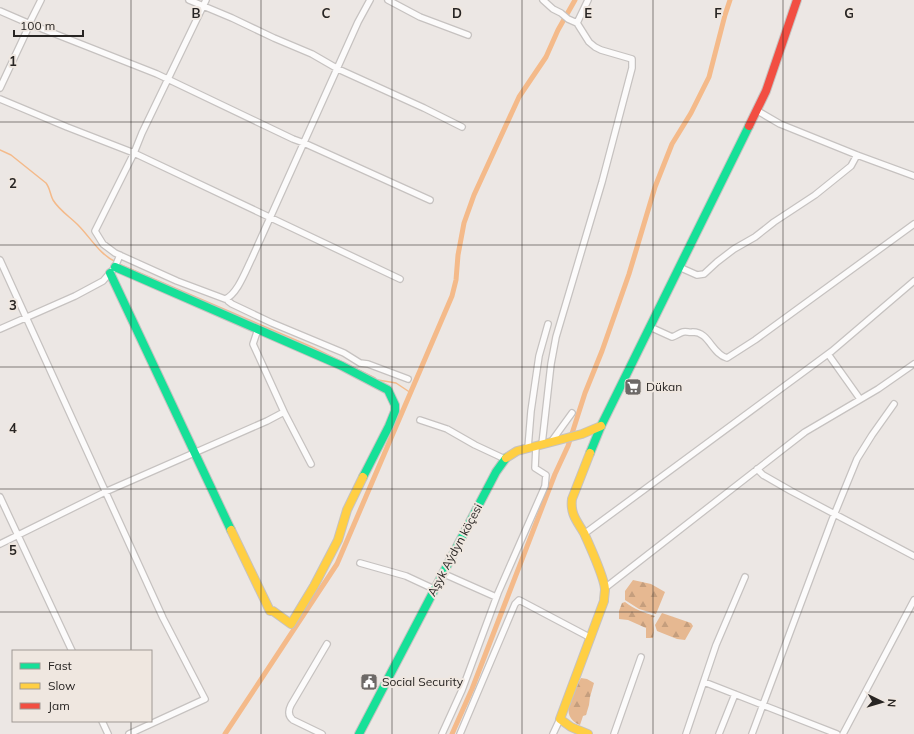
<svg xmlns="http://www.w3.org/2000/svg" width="914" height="734" font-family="Mulish,sans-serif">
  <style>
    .forest { fill: url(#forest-firs) }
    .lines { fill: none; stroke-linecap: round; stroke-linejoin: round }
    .stream { stroke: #f4ba8a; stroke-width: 1.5 }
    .canal { stroke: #f4ba8a; stroke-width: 5 }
    .street-casing { stroke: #c6c2c0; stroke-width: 8 }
    .fast-casing { stroke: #c6c2c0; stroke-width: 10 }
    .slow-casing { stroke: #c6c2c0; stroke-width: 10 }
    .jam-casing { stroke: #c6c2c0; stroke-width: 10 }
    .street { stroke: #fcfbfb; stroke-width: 5.5 }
    .fast { stroke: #16e098; stroke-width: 8 }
    .slow { stroke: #ffcf43; stroke-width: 8 }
    .jam { stroke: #f24e42; stroke-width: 8 }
    .grid { fill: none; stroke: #282523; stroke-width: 1; stroke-opacity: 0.55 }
    .labels { text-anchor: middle; stroke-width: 4; stroke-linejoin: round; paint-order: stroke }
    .poi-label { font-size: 12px; fill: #282523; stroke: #efe7e0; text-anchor: start }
    .street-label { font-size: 12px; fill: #282523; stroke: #efe7e0 }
    .grid-label { font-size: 13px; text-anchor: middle; font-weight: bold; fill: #282523; stroke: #efe7e0; stroke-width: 4; stroke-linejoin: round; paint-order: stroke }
  </style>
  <defs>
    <pattern id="forest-firs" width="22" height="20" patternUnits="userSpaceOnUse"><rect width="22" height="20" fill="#e6b891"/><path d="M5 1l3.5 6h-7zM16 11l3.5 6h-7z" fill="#c59e7d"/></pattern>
  </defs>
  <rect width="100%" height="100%" fill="#ece7e4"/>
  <path class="forest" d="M633 580 651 584 665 592 656 614 639 609 625 600V591Z
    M625 602C634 609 644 613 655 616L653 618 654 630 653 638H646V628L628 620 619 619V611L622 603Z
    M662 613 691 623 693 626 685 640 677 639 657 631 655 625Z
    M581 678 587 679 594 683 590 697 589 705 586 715 583 716 580 725C558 716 573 693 581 678Z"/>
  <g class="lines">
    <path class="stream" d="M0 150 11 155 46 183C50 188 50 194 53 200 59 210 70 217 78 225 90 237 100 255 116 262
      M119 264 233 313 312 347 375 378
      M378 380 396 383 411 393"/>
    <path class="canal" d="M225 734 337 564 452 296 456 280 458 255 464 223 474 195 519 97 546 57 558 30 575 0
      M452 734 472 689 555 474 568 446 585 393 602 351 629 274 655 187 672 144 691 113 709 77 725 15 730 0"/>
    <g class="street-casing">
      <path id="street" d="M189 0 232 18 274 38 312 54 338 69 424 108 462 127
        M206 0 142 133 134 153 95 231 103 244 115 253 177 281 225 299C237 295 246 270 252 258L358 22 370 0
        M388 0 420 17 468 35
        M0 11 30 24 157 74 293 139 304 143 430 200
        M577 23 588 0
        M29 24 41 0
        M0 88 30 24
        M0 99 67 127 134 153 400 279
        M756 110 780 124 857 155 914 176
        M0 260 163 618 205 699 129 734
        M679 267 697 275 704 274 717 262 734 249 755 237 774 222 815 195 851 166 857 155
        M227 298 228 301 232 304 272 323 344 353 360 363 368 364 408 379
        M650 327 672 337C676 336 679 333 683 332 687 331 689 333 693 332 709 332 712 354 727 358L755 340 914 224
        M0 329 75 296 103 281 115 267 120 255
        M258 329 253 344 284 412
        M828 354 860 399
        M420 420 447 429 475 445 505 459
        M551 442 572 413
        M542 444 551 364 556 337 602 182 632 68V59L601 50 595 47 589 42 577 23 568 19 561 13 553 9 543 0
        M528 448 531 411 539 356 548 324
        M757 469 763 475 791 491 914 556
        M0 497 72 651
        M584 534 832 351 914 281
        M0 544 105 492 267 421 284 412 311 464
        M360 563 406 576 434 589
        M442 573 496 597
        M605 588 805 432 878 389 914 364
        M704 682 837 734
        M102 721 108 734
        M322 734 293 720C288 716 288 711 291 705L327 644
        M442 734 462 690 498 593 545 486 546 475 535 468 536 446
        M460 734 515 604 519 600 591 638
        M553 734 560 719
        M614 734 641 657
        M686 734 716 645 745 577
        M719 734 735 694
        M752 734 832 520 857 459 872 435 894 404
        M843 734 914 600"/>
    </g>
    <g class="fast-casing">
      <path id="fast" d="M115 267 342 366 388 390 395 405V411L389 426 363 477
        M110 273 231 530
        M590 453 601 426 749 126
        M359 734 496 472 506 458"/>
    </g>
    <g class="slow-casing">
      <path id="slow" d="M506 458 517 451 582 434 601 426
        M231 530 270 611H273L291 624 314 586 338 540 347 510 363 477
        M588 734 571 727 560 719 604 601C604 597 605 592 605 589 604 578 589 544 584 533 577 521 570 514 572 499L590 453"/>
    </g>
    <g class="jam-casing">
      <path id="jam" d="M749 126 766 91 797 0"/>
    </g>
    <use href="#street" class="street"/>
    <use href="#fast" class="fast"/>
    <use href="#slow" class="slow"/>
    <use href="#jam" class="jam"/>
  </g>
  <path class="grid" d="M131 0V651M261 0V734M392 0V734M522 0V734M653 0V734M783 0V734M0 122H914M0 245H914M0 367H914M0 489H914M0 612H914M131 721V734"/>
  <defs>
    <g id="supermarket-square" transform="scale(0.9)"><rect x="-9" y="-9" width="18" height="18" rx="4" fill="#6d6967" stroke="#efe7e0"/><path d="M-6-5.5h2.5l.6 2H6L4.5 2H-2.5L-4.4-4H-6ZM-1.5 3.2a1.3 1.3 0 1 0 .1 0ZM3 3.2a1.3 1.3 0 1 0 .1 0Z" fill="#fff"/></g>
    <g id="civic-square" transform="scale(0.9)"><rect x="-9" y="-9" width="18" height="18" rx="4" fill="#6d6967" stroke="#efe7e0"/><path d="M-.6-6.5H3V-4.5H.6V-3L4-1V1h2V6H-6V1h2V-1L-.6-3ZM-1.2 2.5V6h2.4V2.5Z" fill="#fff"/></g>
  </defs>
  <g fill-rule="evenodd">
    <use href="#supermarket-square" x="633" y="387"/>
    <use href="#civic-square" x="369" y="682"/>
  </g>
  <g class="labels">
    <g class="poi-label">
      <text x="646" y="391">Dükan</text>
      <text x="382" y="686">Social Security</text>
    </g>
    <g class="street-label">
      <text transform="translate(455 550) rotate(-62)" y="4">Aşyk Aýdyn köçesi</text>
    </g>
  </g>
  <g class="grid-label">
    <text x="196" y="18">B</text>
    <text x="326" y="18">C</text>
    <text x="457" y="18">D</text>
    <text x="588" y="18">E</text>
    <text x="718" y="18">F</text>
    <text x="849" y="18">G</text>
    <text x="13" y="66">1</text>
    <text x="13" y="188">2</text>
    <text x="13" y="310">3</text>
    <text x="13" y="433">4</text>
    <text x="13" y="555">5</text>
  </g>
  <rect x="12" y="650" width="140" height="72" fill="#efe7e0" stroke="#9f9994"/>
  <rect x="20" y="663" width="20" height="6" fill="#16e098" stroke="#9f9994"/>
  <text x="48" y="670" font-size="12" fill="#282523">Fast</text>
  <rect x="20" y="683" width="20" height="6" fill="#ffcf43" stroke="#9f9994"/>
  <text x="48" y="690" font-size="12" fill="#282523">Slow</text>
  <rect x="20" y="703" width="20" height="6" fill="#f24e42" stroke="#9f9994"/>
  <text x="48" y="710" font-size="12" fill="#282523">Jam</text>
  <g transform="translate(882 702) rotate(95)" stroke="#efe7e0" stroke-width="3" paint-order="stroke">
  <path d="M0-3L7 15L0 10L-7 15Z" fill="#282523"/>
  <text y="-6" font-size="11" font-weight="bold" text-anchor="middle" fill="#282523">N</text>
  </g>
  <path d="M14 30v6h69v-6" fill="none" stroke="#282523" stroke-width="2"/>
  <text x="20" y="30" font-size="12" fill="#282523" stroke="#efe7e0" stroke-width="3" paint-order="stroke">100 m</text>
</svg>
